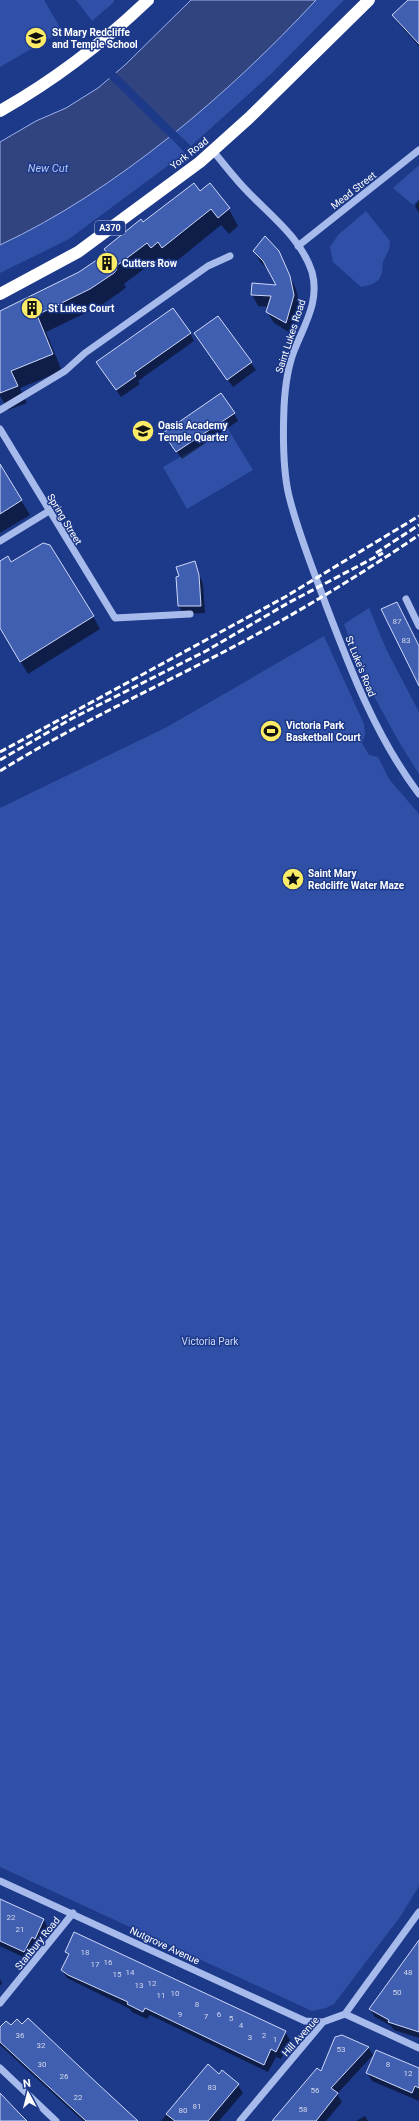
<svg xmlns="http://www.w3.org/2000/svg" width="419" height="2121" font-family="Roboto,sans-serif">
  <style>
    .green { fill: #3050a7 }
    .water { fill: #314480; stroke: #9bb2ed }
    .pier { fill: #1d3989 }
    .shadow { fill: #0007 }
    .building { fill: #415fb0; stroke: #cdd8f8 }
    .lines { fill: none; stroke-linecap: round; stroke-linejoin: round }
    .minor { stroke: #a7baec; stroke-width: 7 }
    .highway { stroke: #fff; stroke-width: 12 }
    .rail { stroke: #fff; stroke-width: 3; stroke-dasharray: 7 3; stroke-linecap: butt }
    .labels { text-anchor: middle; stroke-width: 3; stroke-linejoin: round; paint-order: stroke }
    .number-label { font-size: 8px; fill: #d0d7eb }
    .shield { fill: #1d3989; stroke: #bbc4dc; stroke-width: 1 }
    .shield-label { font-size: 9px; font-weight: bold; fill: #fff }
    .poi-label { font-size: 10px; font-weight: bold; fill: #fff; stroke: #1d3989; text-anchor: start }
    .street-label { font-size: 10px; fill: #fff; stroke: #1d3989 }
    .park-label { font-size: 10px; fill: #cdd8f8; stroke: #1d3989 }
    .water-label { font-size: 11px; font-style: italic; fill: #b3c5f3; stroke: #1d3989 }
  </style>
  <rect width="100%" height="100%" fill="#1d3989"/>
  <path class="green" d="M0 0H44L62 31 0 67Z
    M76 0H114V2L92 21Z
    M274 0H344L271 74 191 146 175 131 169 136 185 153 69 239 0 273V216Z
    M419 165V199L413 205 393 188Z
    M366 211 390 241C390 251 386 254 383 262 382 265 383 268 382 272 380 283 371 285 361 287L333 262 330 247 338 235Z
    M228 429 253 470 187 509 163 467Z
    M369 608 387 651 419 712V774L399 742 363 676 344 624Z
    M324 636 364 724 365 734 362 743 369 755 378 757 389 779 419 814V1886L400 1917 334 2004 326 2008 312 2011 0 1867V808L167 727Z"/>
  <path class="water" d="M191 0H316C230 93 116 191 0 245V142L36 121 66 108 98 88 125 65Z"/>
  <path class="pier" d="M114 71 175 131 177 132 170 138 108 77Z"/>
  <path class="shadow" d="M409 0H419V46L398 23 393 15Z
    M200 192 229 209 238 226 229 234 221 225 173 264 169 258 162 264 157 259 124 284 126 287 123 290 100 306 46 332 62 371 20 388 27 403 8 410 0 396V312L80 273 108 253 143 224Z
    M419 200V213L415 206Z
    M254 251 278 252 296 289 300 307 292 334 274 323 267 312 268 307 258 306 252 294 277 286 270 271 261 263Z
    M218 317 256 370 233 387 195 334Z
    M190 333 194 341 138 381 140 384 121 397 102 370Z
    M234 413 238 421 182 459 169 441Z
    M0 466 30 515 0 533Z
    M0 562 11 563 93 616 100 629 28 674 0 627Z
    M195 563 203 584 205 613 183 614 179 606 177 578Z
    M0 1900 44 1920 48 1928 39 1946 36 1945 29 1960 0 1946Z
    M419 1942V2038L394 2030 391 2026 375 2017 370 2009Z
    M66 1952 285 2032 290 2040 281 2059 276 2057 268 2072 150 2015 147 2019 132 2012 130 2009 67 1978 62 1970 69 1957Z
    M0 1979 2 1983 0 1986Z
    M0 2029 138 2121H83L0 2045Z
    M368 2047 373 2055 337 2094 342 2102 326 2121H274L321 2073Z
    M208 2066 219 2075 222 2072 238 2085 243 2093 219 2121H161Z
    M419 2069V2101L372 2081 367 2073Z
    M365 2116 368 2121H356Z"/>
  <path class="building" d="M408 0H419V44L392 15Z
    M194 183 200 191 210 183 230 208 218 218 211 209 162 248 158 242 151 248 147 243 115 267 117 269 114 273 90 289 37 315 53 354 11 371 18 386 0 393V311L79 272 107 253 104 249 141 219 143 222Z
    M265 236 279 251 290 276 294 295 286 323 266 312 271 296 251 295 252 283 276 285 263 261 253 251Z
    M173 308 191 333 134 373 136 376 116 390 96 362Z
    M218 316 252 362 227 380 194 333Z
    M221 393 235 413 176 452 163 433Z
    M0 464 22 500 0 514Z
    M43 543 50 545 94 616 20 662 0 628V561L8 556 11 562Z
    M195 561 199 575 201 606H178L176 577 179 576 176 567Z
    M397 602 419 646V686L381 609Z
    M0 1899 44 1919 35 1939 32 1937 24 1952 0 1941Z
    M74 1932 286 2031 276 2052 271 2049 264 2065 145 2008 143 2012 127 2004 128 2002 68 1975 61 1970 69 1954 65 1952Z
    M419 1940V2032L388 2022 389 2020 369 2009Z
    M28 2018 98 2084 138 2121H86L0 2042V2027L6 2021 11 2025 17 2019 22 2024Z
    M342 2035 369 2047 331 2088 338 2093 316 2121H272L317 2068 321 2071 335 2037Z
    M376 2050 419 2068V2088L415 2086 412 2093 366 2073Z
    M208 2064 219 2074 222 2070 239 2084 208 2121H175L166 2114Z
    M0 2093 19 2113 27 2121H0Z"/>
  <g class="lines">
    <path class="minor" d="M213 151C224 164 235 179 248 192 271 216 301 238 312 272 320 302 304 325 294 351 287 369 285 388 284 407 283 432 283 471 289 496 298 533 313 569 326 605 351 671 376 737 419 794
      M298 246 419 150
      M0 410 65 371 85 353 208 266 230 256
      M0 429 115 618 190 614
      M0 541 49 511
      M406 599 419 626
      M0 1881 305 2021 323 2022
      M0 2003 73 1913
      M345 2014 419 2048
      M0 2068 56 2121
      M240 2121 323 2022 345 2014 419 1912"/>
    <path class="highway" d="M0 111C53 81 104 42 148 0
      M0 294 78 252 200 162 249 118 369 0"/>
    <path class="rail" d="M376 553 419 525
      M0 752 285 597 419 516
      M0 760 71 719 206 651 288 603 383 553
      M0 771C66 730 136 697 206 661 279 624 351 581 419 535"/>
  </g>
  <defs>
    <g id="school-disc" transform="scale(1.15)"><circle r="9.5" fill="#fbeb66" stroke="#1d3989"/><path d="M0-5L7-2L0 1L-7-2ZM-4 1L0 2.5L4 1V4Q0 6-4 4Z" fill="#111"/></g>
    <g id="building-disc" transform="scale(1.15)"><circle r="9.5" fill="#fbeb66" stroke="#1d3989"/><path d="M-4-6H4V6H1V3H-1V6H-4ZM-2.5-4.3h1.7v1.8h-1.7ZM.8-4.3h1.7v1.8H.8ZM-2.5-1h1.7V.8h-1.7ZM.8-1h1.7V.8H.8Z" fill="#111"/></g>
    <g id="stadium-disc" transform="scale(1.15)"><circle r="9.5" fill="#fbeb66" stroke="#1d3989"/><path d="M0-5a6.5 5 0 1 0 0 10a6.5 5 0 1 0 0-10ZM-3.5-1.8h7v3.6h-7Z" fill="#111"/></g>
    <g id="sight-disc" transform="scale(1.15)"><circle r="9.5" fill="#fbeb66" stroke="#1d3989"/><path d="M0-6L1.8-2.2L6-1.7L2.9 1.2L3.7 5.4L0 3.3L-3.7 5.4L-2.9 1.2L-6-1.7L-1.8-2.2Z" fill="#111"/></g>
  </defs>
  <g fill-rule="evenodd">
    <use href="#school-disc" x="36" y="38"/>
    <use href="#building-disc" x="107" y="263"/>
    <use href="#building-disc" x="32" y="308"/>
    <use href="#school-disc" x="143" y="431"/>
    <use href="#stadium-disc" x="271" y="731"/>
    <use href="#sight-disc" x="293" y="879"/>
  </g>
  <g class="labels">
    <g class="number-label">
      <text x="397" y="624">87</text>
      <text x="406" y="643">83</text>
      <text x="11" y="1920">22</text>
      <text x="20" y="1932">21</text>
      <text x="85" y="1955">18</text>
      <text x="108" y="1965">16</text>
      <text x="95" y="1967">17</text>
      <text x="130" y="1975">14</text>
      <text x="408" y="1975">48</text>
      <text x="117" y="1977">15</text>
      <text x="152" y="1986">12</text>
      <text x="139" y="1988">13</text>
      <text x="397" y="1995">50</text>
      <text x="175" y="1996">10</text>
      <text x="161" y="1998">11</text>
      <text x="197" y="2007">8</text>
      <text x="180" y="2017">9</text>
      <text x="219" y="2017">6</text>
      <text x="206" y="2019">7</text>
      <text x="231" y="2021">5</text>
      <text x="241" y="2028">4</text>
      <text x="20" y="2038">36</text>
      <text x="264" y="2038">2</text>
      <text x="250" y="2040">3</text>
      <text x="275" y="2042">1</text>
      <text x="41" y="2048">32</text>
      <text x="341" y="2052">53</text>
      <text x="42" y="2067">30</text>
      <text x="388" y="2067">8</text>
      <text x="408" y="2076">12</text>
      <text x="64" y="2079">26</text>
      <text x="212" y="2090">83</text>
      <text x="315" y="2093">56</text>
      <text x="78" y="2100">22</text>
      <text x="197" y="2109">81</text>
      <text x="303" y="2112">58</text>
      <text x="183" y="2113">80</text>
    </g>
    <rect class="shield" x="95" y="221" width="30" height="14" rx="3"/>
    <g class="shield-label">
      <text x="110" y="231">A370</text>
    </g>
    <g class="poi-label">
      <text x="52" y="36">St Mary Redcliffe<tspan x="52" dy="12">and Temple School</tspan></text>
      <text x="122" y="267">Cutters Row</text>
      <text x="48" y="312">St Lukes Court</text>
      <text x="158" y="429">Oasis Academy<tspan x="158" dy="12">Temple Quarter</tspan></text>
      <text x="286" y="729">Victoria Park<tspan x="286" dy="12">Basketball Court</tspan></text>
      <text x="308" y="877">Saint Mary<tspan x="308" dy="12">Redcliffe Water Maze</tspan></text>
    </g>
    <g class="street-label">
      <text transform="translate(189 153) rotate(-38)" y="4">York Road</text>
      <text transform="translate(353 190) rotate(-38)" y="4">Mead Street</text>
      <text transform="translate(290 336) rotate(-72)" y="4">Saint Lukes Road</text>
      <text transform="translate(65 519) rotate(59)" y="4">Spring Street</text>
      <text transform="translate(361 666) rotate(68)" y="4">St Luke's Road</text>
      <text transform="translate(37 1943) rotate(-51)" y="4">Stanbury Road</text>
      <text transform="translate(165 1945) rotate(25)" y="4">Nutgrove Avenue</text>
      <text transform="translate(300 2036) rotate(-48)" y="4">Hill Avenue</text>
    </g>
    <g class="park-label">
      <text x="210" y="1345">Victoria Park</text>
    </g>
    <g class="water-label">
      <text x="48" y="172">New Cut</text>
    </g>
  </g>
  <g transform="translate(28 2093) rotate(353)" stroke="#1d3989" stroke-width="3" paint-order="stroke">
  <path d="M0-3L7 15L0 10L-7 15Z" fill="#ffffff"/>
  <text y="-6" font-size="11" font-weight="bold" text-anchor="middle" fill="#ffffff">N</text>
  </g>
</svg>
